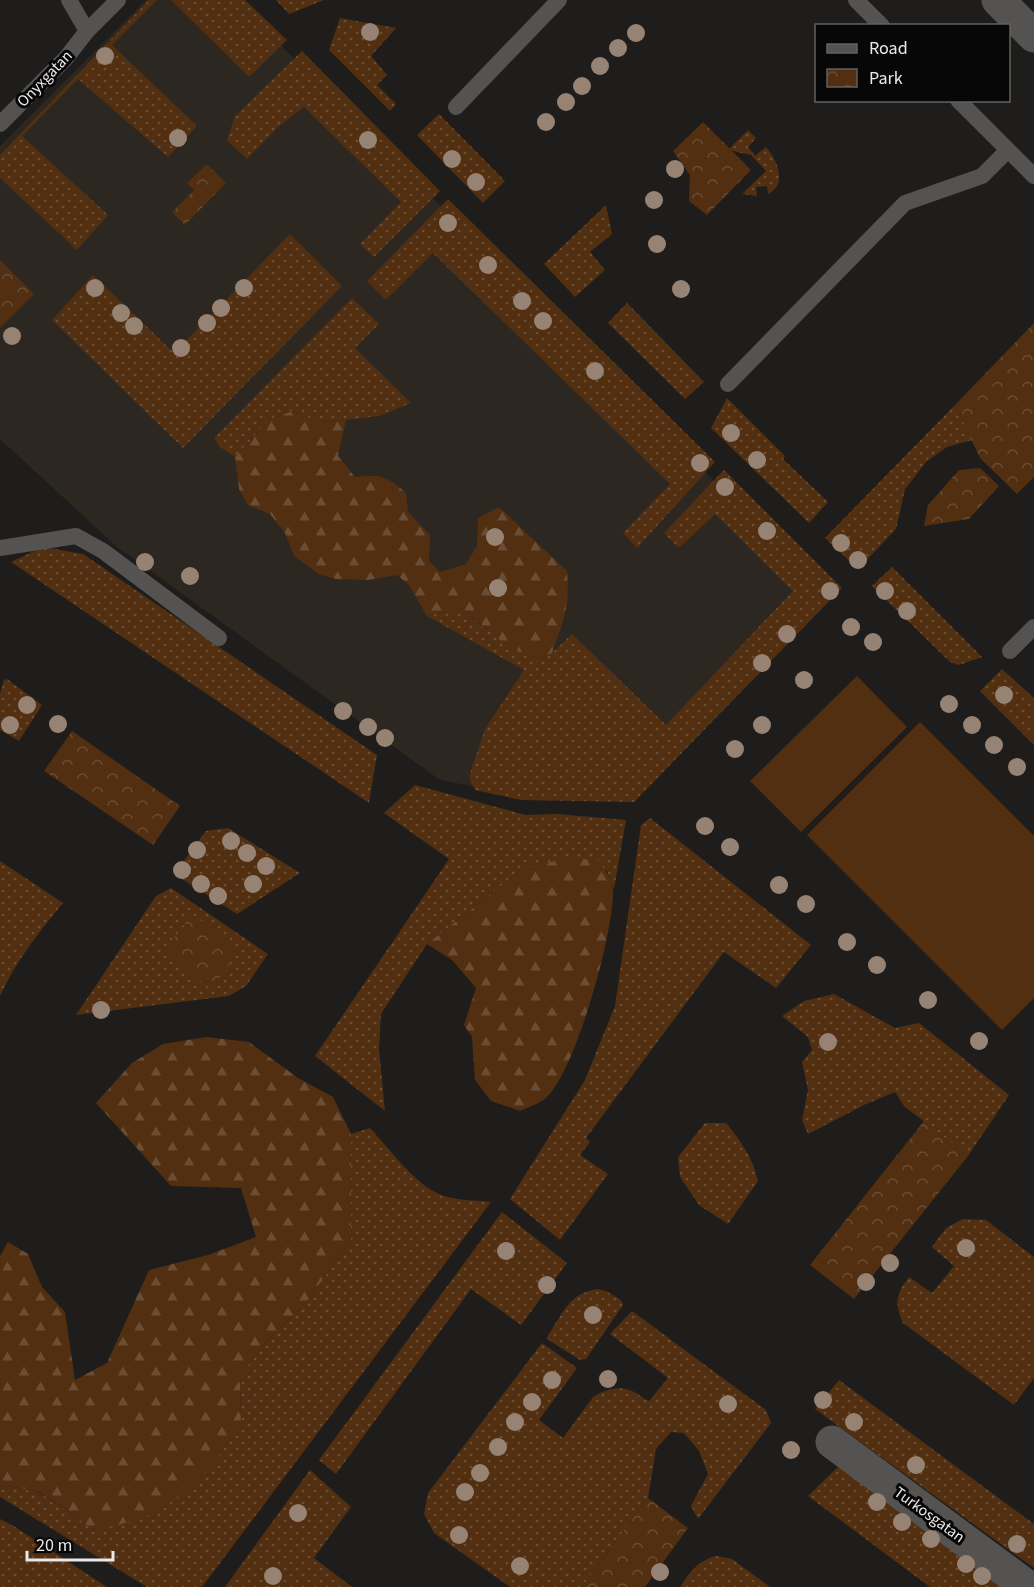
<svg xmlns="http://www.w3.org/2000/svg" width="1034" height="1587" font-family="'Source Sans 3',sans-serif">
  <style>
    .built { fill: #2d2722 }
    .grass { fill: url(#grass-dots) }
    .forest { fill: url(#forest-firs) }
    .park { fill: url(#park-crowns) }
    .pitch { fill: #512f10 }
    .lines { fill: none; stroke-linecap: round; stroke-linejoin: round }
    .service { stroke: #555351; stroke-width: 16 }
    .minor { stroke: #555351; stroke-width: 33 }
    .tertiary { stroke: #555351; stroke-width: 33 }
    .tree { fill: #978374 }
    .labels { text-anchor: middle; stroke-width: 6; stroke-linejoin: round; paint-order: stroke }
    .street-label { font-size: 16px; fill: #eae9e8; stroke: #080707 }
  </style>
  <defs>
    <pattern id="grass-dots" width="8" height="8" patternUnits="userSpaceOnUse" patternTransform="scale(1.5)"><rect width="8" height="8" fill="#512f10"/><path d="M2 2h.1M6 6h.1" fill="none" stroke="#6a4d33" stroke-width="1.8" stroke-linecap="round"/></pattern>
    <pattern id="forest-firs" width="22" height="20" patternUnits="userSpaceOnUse" patternTransform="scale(1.5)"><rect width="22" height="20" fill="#512f10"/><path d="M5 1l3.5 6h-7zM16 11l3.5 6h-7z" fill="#6a4d33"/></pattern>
    <pattern id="park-crowns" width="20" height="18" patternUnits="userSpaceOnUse" patternTransform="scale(1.5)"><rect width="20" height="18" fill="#512f10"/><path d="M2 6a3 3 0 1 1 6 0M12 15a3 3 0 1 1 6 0" fill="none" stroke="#6a4d33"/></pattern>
  </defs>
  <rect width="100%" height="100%" fill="#1f1d1b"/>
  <path class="built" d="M146 0H236L826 594 631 798 524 796 440 780 116 546 0 439V146Z"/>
  <path class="grass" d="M149 0H157L112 45 197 126 168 157 78 79 22 136 108 215 77 250 0 178V155Z
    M171 0H245L287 40 249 77Z
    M276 0H324L289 14Z
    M340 18 396 28 371 56 387 75 377 85 396 104 390 111 329 50Z
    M302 51 440 191 374 257 360 244 401 202 304 107 278 127 247 159 227 140 235 116Z
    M439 114 505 181 483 203 417 135Z
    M748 130 756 138 748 147 755 156 766 147C777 159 788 185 768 194L767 186 756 187 757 196 742 194 766 171 751 155 728 150Z
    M448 199 715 462 637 548 623 533 670 484 433 253 386 300 367 281Z
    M606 205 612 234 590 252 605 270 575 297 544 264Z
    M290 234 342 286 183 448 52 320 93 275 174 353Z
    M352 298 379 324 355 348 411 403 379 416 346 420 317 421 292 411 270 419 235 457 220 447 214 438Z
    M627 303 704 382 685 399 608 323Z
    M727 398 785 456 783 459 828 502 809 523 711 428Z
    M955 405 972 440 947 447 927 461 905 489 896 529 858 569 825 538Z
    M724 470 842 588 634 802 521 800 475 790 469 777 485 729 524 670 427 616 448 611H465L484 628 538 659 552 653 572 634 666 725 793 591 715 514 679 548 664 533Z
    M43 547 83 554 377 755 369 803 11 562Z
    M892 567 982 657 959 665 950 662 872 586Z
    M1002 669 1034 698V745L980 691Z
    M7 679 42 705 19 741 0 730V694L4 680Z
    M415 785 526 815 557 814 626 820 614 889 607 871 524 868 427 944 381 1014 379 1049 385 1111 315 1056 449 859 384 813Z
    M650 818 811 945 776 988 724 952 586 1138 590 1142 580 1155 608 1174 560 1240 510 1199 585 1080 615 1006 641 825Z
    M228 828 300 873 237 914 179 877 177 870 206 831Z
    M0 861 63 903C39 932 16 961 0 996Z
    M171 888 268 954 246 986 229 996 76 1015 156 896Z
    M834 994 895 1028 919 1023 1009 1095 968 1156 904 1106 895 1092 864 1105 808 1134 802 1120 808 1090 802 1062 812 1050 808 1037 782 1016 804 1001Z
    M705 1123H726C741 1141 753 1158 758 1181L728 1224 699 1205 680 1177 678 1157Z
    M370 1128C387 1146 413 1181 435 1192 451 1201 473 1200 491 1202L202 1587H147L0 1497V1485L36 1491 69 1511 94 1531 241 1423 240 1376 265 1343 308 1300 351 1239V1134Z
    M502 1212 567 1263 521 1325 471 1289 336 1474 319 1460Z
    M963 1219 986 1220 1034 1257V1378L1014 1405 903 1323C894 1303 896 1294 909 1277L932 1293 954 1266 932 1247 946 1228Z
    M598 1289 606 1291 621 1300 623 1305 586 1359 580 1360 547 1339V1337C563 1314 568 1293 598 1289Z
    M632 1311 766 1410 771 1423 698 1519 691 1506 708 1474 699 1451 684 1433 671 1432 656 1449 648 1498 582 1587H510L434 1533 424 1514 428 1493 542 1343 577 1368 539 1420 563 1438 593 1397C605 1390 618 1385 632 1391 638 1393 643 1399 649 1401L668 1378 610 1334Z
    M839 1380 1034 1524V1568L815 1409Z
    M840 1465 1003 1587H930L808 1496Z
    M310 1470 351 1507 314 1558 352 1587H225Z
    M0 1519 12 1525 107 1587H0Z
    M717 1556 732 1559 770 1587H680C690 1572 698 1560 717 1556Z"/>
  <path class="forest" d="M293 411 317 421 346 420 338 456 355 477C380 474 387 476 406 493L408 512 430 535 429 561 440 572 466 564 477 546 478 518 499 507 567 571C570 606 564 620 552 653L538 659 507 646 465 611H448L427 616 409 585 397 575 368 580 336 579 319 574 294 556 285 533 270 514 248 505 239 489 235 457 270 419Z
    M569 858 597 860C604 868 614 880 613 892 613 935 577 1065 548 1096 542 1103 528 1107 520 1111L491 1101 475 1080 472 1037 464 1025 476 988 452 960 427 944 524 868Z
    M206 1037 249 1042 298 1078 333 1097 351 1134V1239L308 1300 265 1343 240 1376 241 1423 211 1468 162 1510 125 1523 94 1531 69 1511 37 1491 0 1485V1256L8 1242 28 1254 42 1287 65 1312 75 1380 107 1363 149 1270 208 1255 256 1237 241 1188 171 1186 96 1103 132 1063 163 1044Z"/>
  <path class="park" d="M703 122 751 170 707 215 689 201 690 175 673 151Z
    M207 164 226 183 185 225 172 212 194 190 187 183Z
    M0 260 34 294 0 328Z
    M1034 323V477L1017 494 980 458 955 405Z
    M980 468 999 486 969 519 924 526 928 505 959 470Z
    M72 731 180 806 153 845 44 771Z
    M192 914 240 950 211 989 163 953Z
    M924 1121 968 1156 854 1299 810 1265Z
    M648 1498 688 1528 645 1587H582Z"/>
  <path class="pitch" d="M857 676 907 727 801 832 750 781Z
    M920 722 1034 836V998L1002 1030 807 835Z"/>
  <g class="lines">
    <path class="service" d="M69 0 87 31
      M856 0 882 26
      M958 100 1034 176
      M456 107 559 0
      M0 124 66 58 87 31 118 0
      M728 384 905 203 982 176 1008 150
      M0 548 76 536 103 551 219 638
      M1010 651 1034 627"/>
    <path class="minor" d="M832 1442 1028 1587"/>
    <path class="tertiary" d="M998 0 1034 36"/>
  </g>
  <g class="tree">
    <circle cx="370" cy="32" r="9"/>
    <circle cx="636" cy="33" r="9"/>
    <circle cx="618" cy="48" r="9"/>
    <circle cx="105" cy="56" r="9"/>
    <circle cx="600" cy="66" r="9"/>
    <circle cx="582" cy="86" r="9"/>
    <circle cx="566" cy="102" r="9"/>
    <circle cx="546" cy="122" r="9"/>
    <circle cx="178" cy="138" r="9"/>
    <circle cx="368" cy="140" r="9"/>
    <circle cx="452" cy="159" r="9"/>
    <circle cx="675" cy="169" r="9"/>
    <circle cx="476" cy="182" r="9"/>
    <circle cx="654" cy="200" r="9"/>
    <circle cx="448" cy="223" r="9"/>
    <circle cx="657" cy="244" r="9"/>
    <circle cx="488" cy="265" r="9"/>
    <circle cx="95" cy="288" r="9"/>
    <circle cx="244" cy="288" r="9"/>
    <circle cx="681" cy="289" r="9"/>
    <circle cx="522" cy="301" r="9"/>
    <circle cx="221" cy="308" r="9"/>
    <circle cx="121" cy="313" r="9"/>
    <circle cx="543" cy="321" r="9"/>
    <circle cx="207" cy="323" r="9"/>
    <circle cx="134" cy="326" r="9"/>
    <circle cx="12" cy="336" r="9"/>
    <circle cx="181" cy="348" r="9"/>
    <circle cx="595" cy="371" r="9"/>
    <circle cx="731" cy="433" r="9"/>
    <circle cx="757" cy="460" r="9"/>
    <circle cx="700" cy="463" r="9"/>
    <circle cx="725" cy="487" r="9"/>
    <circle cx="767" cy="531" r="9"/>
    <circle cx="495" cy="537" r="9"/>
    <circle cx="841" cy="543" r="9"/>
    <circle cx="858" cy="560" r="9"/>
    <circle cx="145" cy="562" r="9"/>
    <circle cx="190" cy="576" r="9"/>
    <circle cx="498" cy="588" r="9"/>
    <circle cx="830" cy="591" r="9"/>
    <circle cx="885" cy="591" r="9"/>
    <circle cx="907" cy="611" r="9"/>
    <circle cx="851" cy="627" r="9"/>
    <circle cx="787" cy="634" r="9"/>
    <circle cx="873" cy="642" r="9"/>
    <circle cx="762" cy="663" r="9"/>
    <circle cx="804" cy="680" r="9"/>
    <circle cx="1004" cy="695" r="9"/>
    <circle cx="949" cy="704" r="9"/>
    <circle cx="27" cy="705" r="9"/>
    <circle cx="343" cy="711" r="9"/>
    <circle cx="58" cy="724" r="9"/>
    <circle cx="10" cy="725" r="9"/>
    <circle cx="762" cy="725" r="9"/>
    <circle cx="972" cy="725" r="9"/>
    <circle cx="368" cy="727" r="9"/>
    <circle cx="385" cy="738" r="9"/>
    <circle cx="994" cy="745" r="9"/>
    <circle cx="735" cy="749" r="9"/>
    <circle cx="1017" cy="767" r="9"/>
    <circle cx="705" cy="826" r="9"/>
    <circle cx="231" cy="841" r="9"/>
    <circle cx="730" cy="847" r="9"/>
    <circle cx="197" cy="850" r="9"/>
    <circle cx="247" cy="853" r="9"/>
    <circle cx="266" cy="866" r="9"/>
    <circle cx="182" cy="870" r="9"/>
    <circle cx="201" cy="884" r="9"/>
    <circle cx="253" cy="884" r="9"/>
    <circle cx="779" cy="885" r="9"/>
    <circle cx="218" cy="896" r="9"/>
    <circle cx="806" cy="904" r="9"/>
    <circle cx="847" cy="942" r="9"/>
    <circle cx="877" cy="965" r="9"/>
    <circle cx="928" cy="1000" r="9"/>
    <circle cx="101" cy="1010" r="9"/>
    <circle cx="979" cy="1041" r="9"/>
    <circle cx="828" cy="1042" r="9"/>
    <circle cx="966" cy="1248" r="9"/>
    <circle cx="506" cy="1251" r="9"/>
    <circle cx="890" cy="1263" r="9"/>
    <circle cx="866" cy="1282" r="9"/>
    <circle cx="547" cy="1285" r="9"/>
    <circle cx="593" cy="1315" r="9"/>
    <circle cx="608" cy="1379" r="9"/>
    <circle cx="552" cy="1380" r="9"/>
    <circle cx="823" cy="1400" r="9"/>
    <circle cx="532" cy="1402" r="9"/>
    <circle cx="728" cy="1404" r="9"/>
    <circle cx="515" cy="1422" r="9"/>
    <circle cx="854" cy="1422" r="9"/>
    <circle cx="498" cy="1447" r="9"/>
    <circle cx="791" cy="1450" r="9"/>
    <circle cx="916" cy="1465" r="9"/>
    <circle cx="480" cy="1473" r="9"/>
    <circle cx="465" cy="1492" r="9"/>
    <circle cx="877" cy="1502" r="9"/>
    <circle cx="298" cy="1513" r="9"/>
    <circle cx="902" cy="1522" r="9"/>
    <circle cx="459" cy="1535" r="9"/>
    <circle cx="931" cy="1539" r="9"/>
    <circle cx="1017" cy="1544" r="9"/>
    <circle cx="966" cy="1564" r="9"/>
    <circle cx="520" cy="1566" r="9"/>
    <circle cx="660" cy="1572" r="9"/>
    <circle cx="273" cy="1576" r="9"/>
    <circle cx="982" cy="1576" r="9"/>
  </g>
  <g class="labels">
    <g class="street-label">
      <text transform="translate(44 78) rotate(-46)" y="6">Onyxgatan</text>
      <text transform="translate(930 1514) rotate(36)" y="6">Turkosgatan</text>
    </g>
  </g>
  <rect x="815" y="24" width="195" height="78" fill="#080707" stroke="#626161" stroke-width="1.5"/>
  <rect x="827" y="44" width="30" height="9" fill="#555351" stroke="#626161" stroke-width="1.5"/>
  <text x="869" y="54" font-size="18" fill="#eae9e8">Road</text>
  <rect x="827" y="69" width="30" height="18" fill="url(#park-crowns)" stroke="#626161" stroke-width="1.5"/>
  <text x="869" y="84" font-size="18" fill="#eae9e8">Park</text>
  <path d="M27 1551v9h86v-9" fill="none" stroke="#eae9e8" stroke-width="3"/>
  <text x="36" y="1551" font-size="18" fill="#eae9e8" stroke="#080707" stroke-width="4.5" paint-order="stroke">20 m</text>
</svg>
